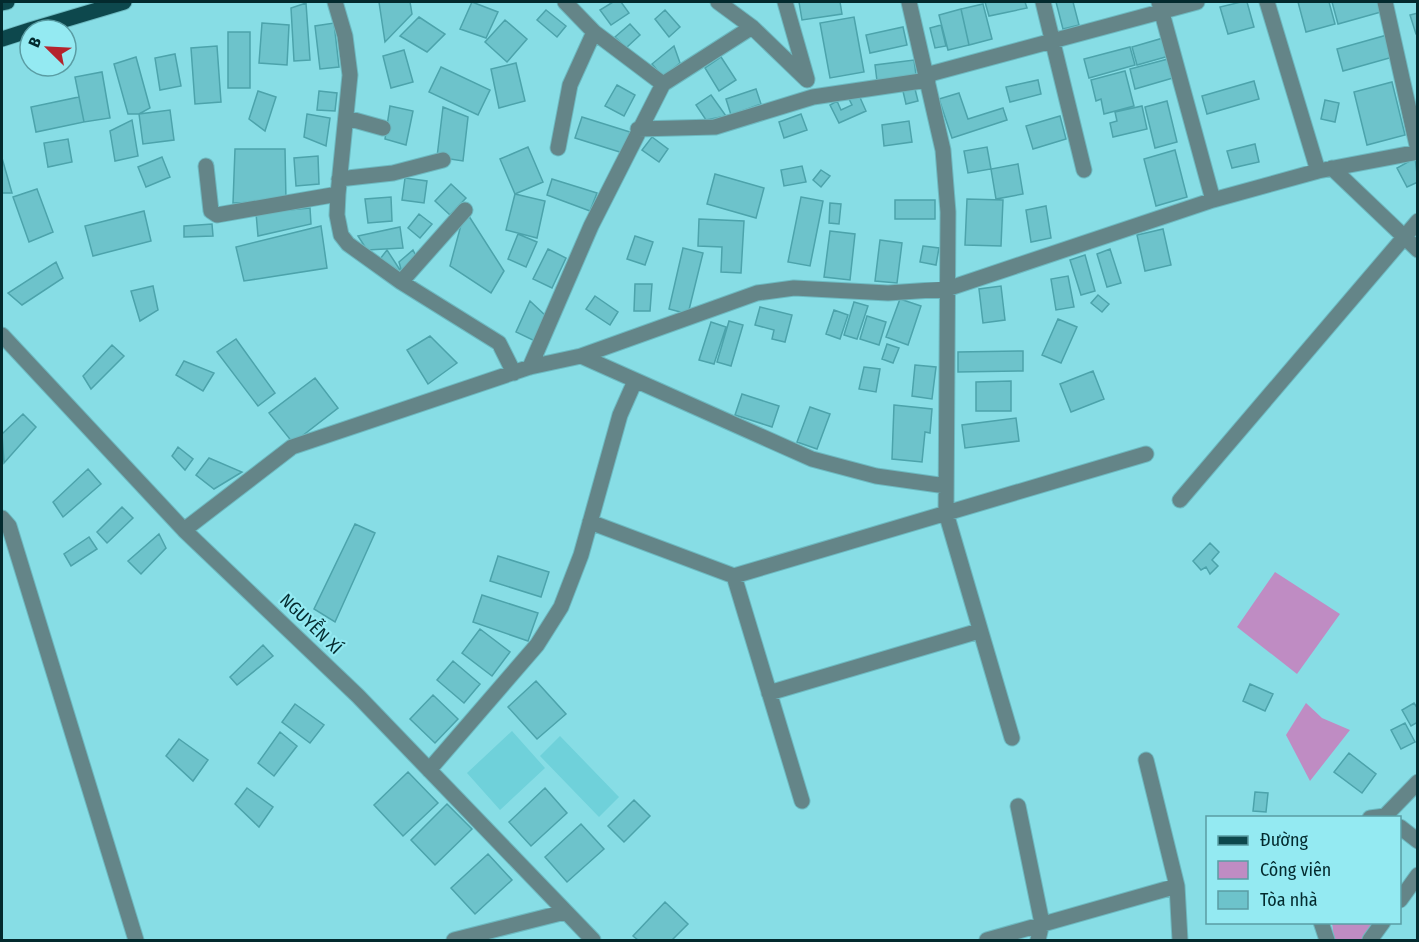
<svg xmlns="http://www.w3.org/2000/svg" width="1419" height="942" font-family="'Fira Sans Condensed',sans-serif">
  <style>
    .built { fill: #6fd1da }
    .green { fill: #bf8cc3 }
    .building { fill: #6dc3cb; stroke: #4ca3ab; stroke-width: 1.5 }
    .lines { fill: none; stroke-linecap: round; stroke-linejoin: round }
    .minor-casing { stroke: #6db9c0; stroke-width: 17 }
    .major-casing { stroke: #6db9c0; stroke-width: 17 }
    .minor { stroke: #648588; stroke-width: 15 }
    .major { stroke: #0d484d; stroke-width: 15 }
    .labels { text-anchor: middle; stroke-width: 4.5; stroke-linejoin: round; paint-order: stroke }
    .street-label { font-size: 18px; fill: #032a2e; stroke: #94eaf2 }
  </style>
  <rect width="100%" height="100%" fill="#87dde5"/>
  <path class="built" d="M512 731 545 768 500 810 467 773Z
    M560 736 619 797 599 817 540 756Z"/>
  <path class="green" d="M1275 572 1340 614 1297 674 1237 627Z
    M1306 703 1322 718 1350 730 1310 781 1286 735Z
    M1332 922 1392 923 1378 940H1334Z"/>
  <path class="building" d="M379 2H410L412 14 385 42Z
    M472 2 498 12 486 38 460 29Z
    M613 2H621L629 13 611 25 600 10Z
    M799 2H840L842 14 802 20Z
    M985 2H1025L1027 8 989 16Z
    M1056 2H1073L1079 25 1063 29Z
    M1241 2H1247L1254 27 1228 34 1220 7Z
    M1298 2H1329L1335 24 1306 32Z
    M1332 2H1378L1381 12 1338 24Z
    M306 3 310 60 294 61 291 8Z
    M983 4 992 39 969 45 961 9Z
    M961 9 969 45 948 50 939 15Z
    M546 10 566 26 557 37 537 20Z
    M665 10 680 27 669 37 655 19Z
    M1418 13V34H1416L1410 15Z
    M419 17 445 34 427 52 400 36Z
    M854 17 864 72 830 78 820 23Z
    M505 20 527 39 507 62 485 42Z
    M262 23 289 25 287 65 259 63Z
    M334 23 339 67 320 69 315 26Z
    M630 24 640 35 626 48 615 37Z
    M941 25 946 46 935 48 930 28Z
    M903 27 907 45 870 53 866 35Z
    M228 32H250V88H228Z
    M1387 35 1393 57 1343 71 1337 49Z
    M1163 38 1169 56 1137 65 1132 47Z
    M217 46 221 102 195 104 191 48Z
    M674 46 680 63 663 77 652 64Z
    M1130 47 1135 65 1089 78 1084 59Z
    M404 50 413 82 391 88 383 56Z
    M175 54 181 86 160 90 155 58Z
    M136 57 150 108 139 114H128L114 64Z
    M721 57 736 80 719 91 705 68Z
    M1168 59 1173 78 1135 89 1130 69Z
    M914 60 916 75 877 81 875 65Z
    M516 63 525 101 499 108 491 69Z
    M441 67 490 90 478 115 429 92Z
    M1125 71 1134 106 1104 114 1101 99 1096 101 1091 80Z
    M102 72 110 118 84 122 75 77Z
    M1038 80 1041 94 1010 102 1006 87Z
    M1254 81 1259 99 1207 114 1202 96Z
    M1392 82 1405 135 1367 145 1354 92Z
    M617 85 635 95 624 116 605 106Z
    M914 85 918 101 906 104 902 87Z
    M756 89 761 104 731 115 726 99Z
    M258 91 276 97 265 131 249 119Z
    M319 91 337 93 335 111 317 110Z
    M858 93 866 111 839 123 830 105 837 101 841 110 852 105 848 97Z
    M959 93 968 119 1003 108 1007 120 952 138 939 99Z
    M711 95 726 116 706 120 696 105Z
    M79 97 84 122 36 132 31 107Z
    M1325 100 1339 103 1335 122 1321 119Z
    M1167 101 1177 142 1155 148 1145 107Z
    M390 106 413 111 406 145 385 139Z
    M1142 106 1147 129 1113 137 1110 123 1117 121 1115 112Z
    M443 107 468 117 463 161 437 157Z
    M170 110 174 140 143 144 139 114Z
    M307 114 330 118 326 146 304 137Z
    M801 114 807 130 784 138 779 122Z
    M1060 116 1066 139 1033 149 1026 126Z
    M582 117 630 132 623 153 575 138Z
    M132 120 138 156 115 161 110 131Z
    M909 121 912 142 884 146 882 125Z
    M652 137 668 149 659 162 642 150Z
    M68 139 72 162 48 167 44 143Z
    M1255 144 1259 162 1232 168 1227 151Z
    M528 147 543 182 515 194 500 159Z
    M987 147 991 169 968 173 964 151Z
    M235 149H285L286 201 233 203Z
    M1175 150 1187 197 1156 206 1144 159Z
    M318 156 319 184 296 186 294 158Z
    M162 157 170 177 146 187 138 167Z
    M2 158 12 193H2Z
    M1415 158 1418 182 1407 187 1397 168Z
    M1018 164 1023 194 996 199 991 169Z
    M802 166 806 182 784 186 781 170Z
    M821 170 830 176 821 187 813 180Z
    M715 174 764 188 756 218 707 204Z
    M405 178 427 181 424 203 402 200Z
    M552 179 597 193 590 211 547 195Z
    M451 184 466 198 450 215 435 201Z
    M37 189 53 232 29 242 13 197Z
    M515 194 545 201 537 238 506 230Z
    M391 197 392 221 368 223 365 199Z
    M801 197 823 201 810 266 788 262Z
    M967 199 1003 200 1001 246 965 245Z
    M895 200H935V219H895Z
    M830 203 841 204 839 224 829 223Z
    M1046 206 1051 238 1031 242 1026 210Z
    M310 208 311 224 258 236 256 213Z
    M465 210 504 271 491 293 450 266Z
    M144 211 151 241 93 256 85 226Z
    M419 214 432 224 420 238 408 228Z
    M699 219 744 221 741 273 721 272 722 247 698 246Z
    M212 224 213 236 184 237V226Z
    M321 226 327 268 244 281 236 247Z
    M400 227 403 248 367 250 358 236Z
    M1163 229 1171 265 1145 271 1137 235Z
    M830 231 855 234 850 280 824 277Z
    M518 234 537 242 526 267 508 259Z
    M635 236 653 242 645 265 627 259Z
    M880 240 902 243 897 283 875 281Z
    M923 246 939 248 936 265 920 262Z
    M683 248 703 253 688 314 669 309Z
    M548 249 566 258 552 288 533 279Z
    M1110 249 1121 283 1107 287 1097 254Z
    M387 250 402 273 380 259Z
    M413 250 417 258 402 273 399 262Z
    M1085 255 1095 291 1081 295 1070 260Z
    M56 262 63 278 22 305 8 293Z
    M1068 276 1074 307 1056 310 1051 279Z
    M635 284H652L650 311H634Z
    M153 286 158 310 140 321 131 291Z
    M1001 286 1005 320 983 323 979 289Z
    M1098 295 1109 304 1102 312 1091 303Z
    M595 296 618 312 610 325 586 309Z
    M900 299 921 306 908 345 886 337Z
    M530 301 548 318 537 342 516 332Z
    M854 302 868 306 857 339 844 335Z
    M760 307 792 315 785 342 772 339 774 330 755 325Z
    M834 310 848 315 840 339 826 334Z
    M867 316 886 322 879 345 860 339Z
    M1058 319 1077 327 1061 363 1042 355Z
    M729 321 743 325 731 366 717 362Z
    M711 322 726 327 714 364 699 360Z
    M430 336 457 363 428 384 407 350Z
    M236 339 275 393 258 406 217 352Z
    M887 344 899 348 893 363 882 359Z
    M112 345 124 356 91 389 83 376Z
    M1023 351V371L958 372V352Z
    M184 361 214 373 203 391 176 375Z
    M915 365 936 367 932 399 912 396Z
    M864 367 880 369 876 392 859 389Z
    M1093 371 1104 399 1071 412 1060 384Z
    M315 378 338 408 293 443 269 413Z
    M1011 381V411H976V382Z
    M742 394 779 406 772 427 735 415Z
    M894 405 932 409 930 433 925 432 922 462 892 459Z
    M810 407 830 414 817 449 797 442Z
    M23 414 36 427 4 463 2 434Z
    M1016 418 1019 441 965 448 962 425Z
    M178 447 193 459 185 470 172 456Z
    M209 458 242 472 214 489 196 475Z
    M88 469 101 484 63 517 53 502Z
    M122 507 133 518 107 543 97 532Z
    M355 524 375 533 335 622 314 609Z
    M159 534 166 548 141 574 128 561Z
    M89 537 97 549 71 566 64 554Z
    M1210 543 1219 552 1212 560 1218 566 1210 574 1206 567 1201 570 1193 561Z
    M498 556 549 572 541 597 490 581Z
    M482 595 538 613 528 641 473 622Z
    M480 629 510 652 492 676 462 653Z
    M263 645 273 656 237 685 230 677Z
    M453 661 480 684 464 703 437 680Z
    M536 681 566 714 537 739 508 707Z
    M1250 684 1273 694 1265 711 1243 701Z
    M433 695 458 719 435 743 410 719Z
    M1414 703 1418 709V722L1411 726 1402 710Z
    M295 704 324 725 310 743 282 722Z
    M1405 723 1415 742 1401 749 1391 730Z
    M280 732 297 746 274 776 258 763Z
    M179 739 208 760 193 781 166 756Z
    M1349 753 1376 774 1362 793 1334 772Z
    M408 772 438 803 403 836 374 805Z
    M247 788 273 807 259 827 235 804Z
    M545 788 567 813 531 846 509 822Z
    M1255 792 1268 793 1266 812 1253 811Z
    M634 800 650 816 624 842 608 826Z
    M447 804 472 829 435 865 411 840Z
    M581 824 604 849 567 882 545 857Z
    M488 854 512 880 475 914 451 888Z
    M665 902 688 924 672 940H638L633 936Z"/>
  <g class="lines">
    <g class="minor-casing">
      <path id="minor" d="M335 2 345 36 350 75 338 194 337 215 341 235 348 244 401 282 499 343 514 373
        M565 2 594 32 663 84
        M718 2 752 27 807 80
        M785 2 807 79
        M909 2 943 150 948 212 946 513 1012 738
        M1043 2 1084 170
        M1159 2 1213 200
        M1267 2 1318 171
        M1385 2 1418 150
        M926 75 1197 2
        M347 118 383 128
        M638 129 715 127 813 97 928 80
        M558 148 570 85 594 32
        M206 166 211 211 217 215 338 194
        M1332 168 1418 250
        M339 179 393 173 443 160
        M401 282 465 210
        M2 335 184 530 358 696 593 940
        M581 356 812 459 876 476 946 486
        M530 367 591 226 663 84 752 27
        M1180 500 1418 221
        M2 518 9 526 136 940
        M590 522 734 576
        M184 530 292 447 530 367 581 356 757 293 794 288 888 293 947 289 1213 200 1318 171 1418 152
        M769 693 979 631
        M1146 760 1177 886 1180 940
        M429 770 537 645 561 607 581 555 620 415 635 381
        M802 801 734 576 1146 454
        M1018 806 1042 923 1038 940
        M1370 818 1385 816 1418 782
        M1400 827 1418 841
        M1400 900 1418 875
        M1321 922 1327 940
        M454 940 565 912
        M987 940 1177 886
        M1370 940 1383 922"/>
    </g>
    <g class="major-casing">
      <path id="major" d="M2 3 7 2
        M30 30 124 2
        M2 39 30 30"/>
    </g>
    <use href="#minor" class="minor"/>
    <use href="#major" class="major"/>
  </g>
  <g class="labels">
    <g class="street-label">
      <text transform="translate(311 624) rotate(44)" y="6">NGUYỄN XÍ</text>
    </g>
  </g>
  <rect width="1419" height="942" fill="none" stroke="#032a2e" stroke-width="6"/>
  <rect x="1206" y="816" width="195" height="108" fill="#94eaf2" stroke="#5a9da4" stroke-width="1.5"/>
  <rect x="1218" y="836" width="30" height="9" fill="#0d484d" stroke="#5a9da4" stroke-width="1.5"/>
  <text x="1260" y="846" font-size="18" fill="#032a2e">Đường</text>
  <rect x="1218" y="861" width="30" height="18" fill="#bf8cc3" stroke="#5a9da4" stroke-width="1.5"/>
  <text x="1260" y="876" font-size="18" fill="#032a2e">Công viên</text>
  <rect x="1218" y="891" width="30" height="18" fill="#6dc3cb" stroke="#5a9da4" stroke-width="1.5"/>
  <text x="1260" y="906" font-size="18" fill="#032a2e">Tòa nhà</text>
  <g transform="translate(48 48) rotate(294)"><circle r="28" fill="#94eaf2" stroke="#5a9da4" stroke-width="1.5"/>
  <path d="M0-4.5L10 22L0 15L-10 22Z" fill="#b5242d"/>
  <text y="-9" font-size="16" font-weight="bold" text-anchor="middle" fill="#032a2e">B</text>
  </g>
</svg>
